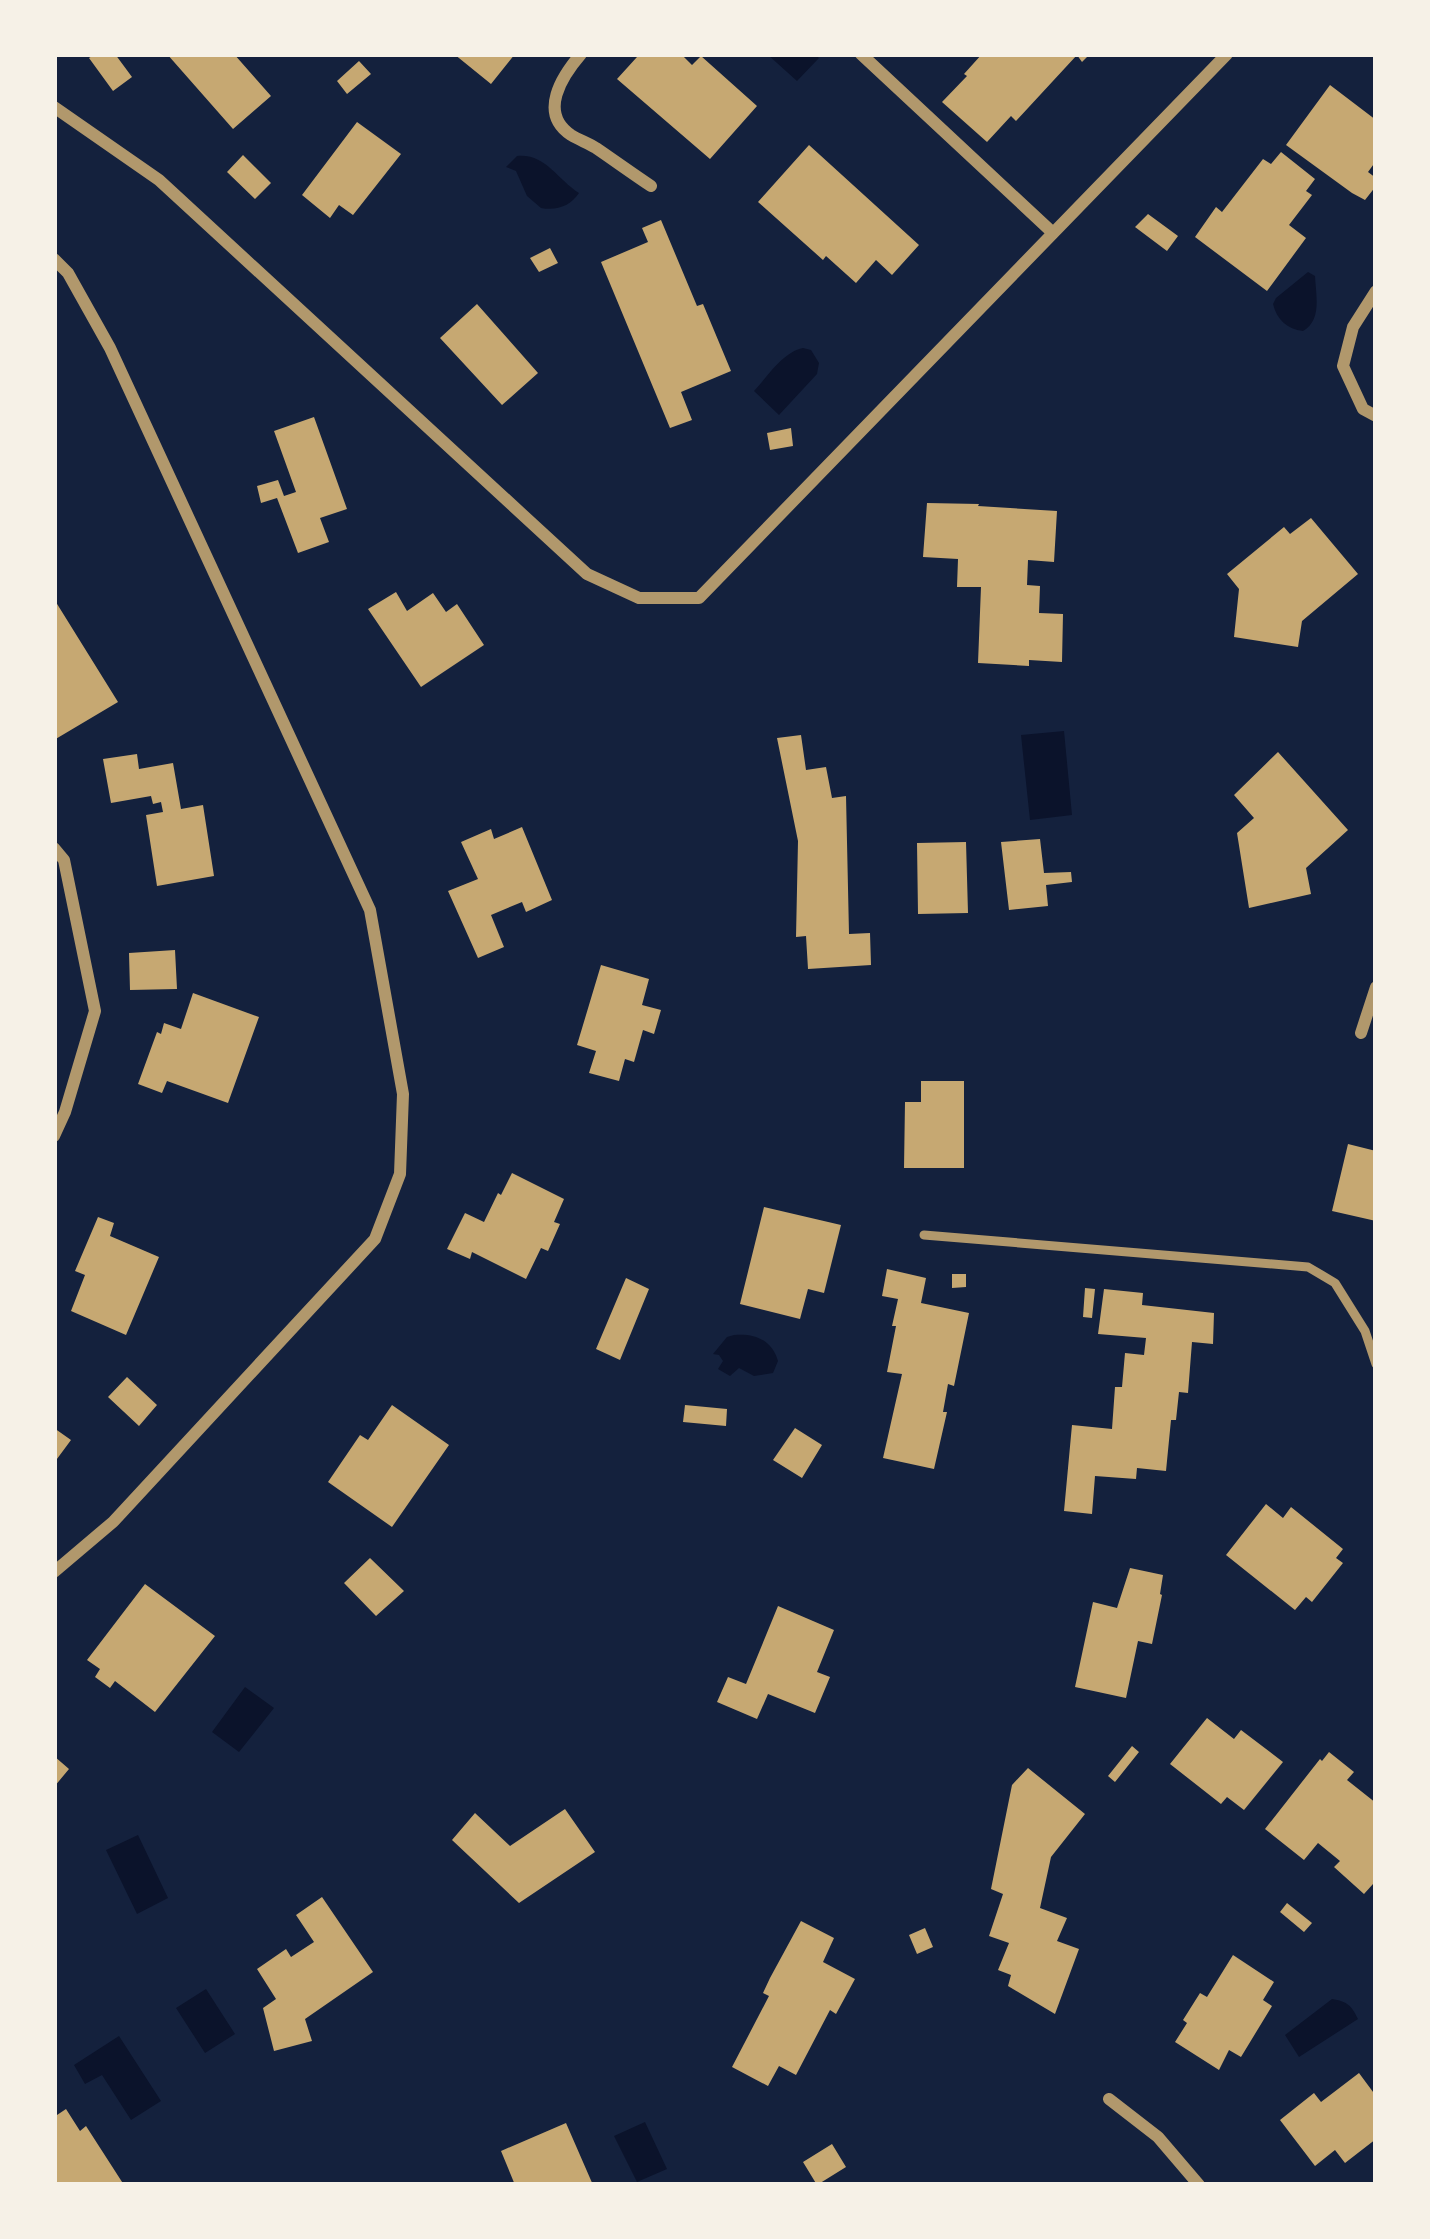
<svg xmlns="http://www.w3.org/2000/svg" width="1430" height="2239" font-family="'Open Sans',sans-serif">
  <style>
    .water { fill: #0b132b }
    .building { fill: #c6a872 }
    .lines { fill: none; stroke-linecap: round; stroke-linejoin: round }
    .service { stroke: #b1986c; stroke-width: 9 }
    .minor { stroke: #b1986c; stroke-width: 12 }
  </style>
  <rect width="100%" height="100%" fill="#14213d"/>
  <path class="water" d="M767 54H814L819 58 797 81Z
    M517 156C545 153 557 179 579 193 570 206 557 211 541 208L527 196 516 171 506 167Z
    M1308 272 1315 276C1316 296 1322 320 1303 331 1287 329 1277 320 1273 304L1276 298Z
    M803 348 811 350 819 363 817 374 779 415 754 391C768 376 783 352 803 348Z
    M1064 731 1072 815 1030 820 1021 735Z
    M734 1335C755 1333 772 1340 778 1361L773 1373 754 1376 739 1368 730 1376 718 1369 723 1361 719 1355 713 1354 727 1337Z
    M245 1687 274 1708 239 1752 212 1732Z
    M138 1835 168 1898 137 1914 106 1850Z
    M206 1989 235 2034 205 2053 176 2008Z
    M1332 1999C1347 2001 1352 2006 1358 2019L1299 2057 1285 2035Z
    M119 2036 161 2101 131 2120 102 2075 85 2084 74 2065Z
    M645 2122 667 2169 637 2182 614 2136Z"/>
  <path class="building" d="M95 54H115L132 77 113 91 89 58Z
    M167 54H234L271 96 233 129Z
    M454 54H515L491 84Z
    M634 54H681L692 65 701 56 757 106 710 159 617 79 637 57Z
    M982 54H1090L1082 62 1077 55 1016 121 1011 116 987 142 942 102 967 76 964 74Z
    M359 61 371 74 347 94 337 81Z
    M1330 85 1376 120V161L1368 172 1376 178V186L1365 200 1352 193 1286 145Z
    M357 122 401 154 353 215 339 205 330 218 302 195Z
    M809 145 919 245 892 275 876 260 856 283 826 256 823 260 758 202Z
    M1281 152 1315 179 1306 191 1312 195 1289 225 1306 238 1267 291 1195 237 1216 207 1222 212 1263 159 1271 164Z
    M243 155 271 183 255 199 227 172Z
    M1148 214 1178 236 1167 251 1135 227Z
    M661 220 697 306 703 304 731 371 681 392 692 420 670 428 601 262 648 242 642 228Z
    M550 248 558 263 539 272 530 258Z
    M477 304 538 373 502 405 440 338Z
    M314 417 347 509 320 518 329 542 298 553 277 498 261 503 257 486 278 480 284 496 296 492 274 431Z
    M791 428 793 446 770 450 767 433Z
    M927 503 979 504 978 506 1057 511 1054 562 1028 560 1027 585 1040 586 1039 613 1063 614 1062 662 1029 660V666L978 663 981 587H957L958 559 923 557Z
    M1311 518 1358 574 1302 621 1298 647 1234 637 1239 589 1227 574 1284 527 1290 534Z
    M396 592 407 611 433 593 446 612 457 604 484 645 421 687 368 609Z
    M54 599 118 702 54 740Z
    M801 735 806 770 826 767 832 798 846 796 849 934 870 933 871 965 808 969 806 936 796 937 798 841 777 738Z
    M1278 752 1348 830 1306 868 1311 894 1249 908 1237 833 1254 818 1234 795Z
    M137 754 139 769 173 763 181 809 203 805 214 876 157 886 146 815 163 812 161 802 153 804 151 796 111 803 103 759Z
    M522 827 552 900 526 912 522 902 491 915 504 947 478 958 448 891 478 879 461 842 491 829 494 839Z
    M1040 839 1044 873 1071 872 1072 882 1046 885 1048 906 1009 910 1001 842Z
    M966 842 968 913 918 914 917 843Z
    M175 950 177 989 130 990 129 953Z
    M601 965 649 979 642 1005 661 1010 654 1034 643 1030 634 1062 625 1059 619 1081 589 1073 596 1051 577 1045Z
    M193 993 259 1017 228 1103 167 1081 162 1093 138 1084 157 1032 161 1034 164 1023 181 1029Z
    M921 1081H964V1168H904L905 1102H921Z
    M1348 1144 1376 1151V1221L1332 1211Z
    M512 1173 564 1199 554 1222 560 1224 548 1251 541 1248 526 1279 472 1252 470 1259 447 1249 465 1213 484 1222 498 1193 501 1195Z
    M764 1207 841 1225 824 1293 808 1289 800 1319 740 1304Z
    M98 1217 114 1223 110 1236 159 1257 126 1335 71 1311 85 1275 75 1271Z
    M887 1269 926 1278 921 1303 969 1313 954 1386 948 1384 943 1412H947L934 1469 883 1458 902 1374 887 1372 896 1326H892L898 1299 882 1296Z
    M952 1274H966V1287L952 1288Z
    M626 1278 649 1289 620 1360 596 1349Z
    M1085 1288 1095 1289 1092 1318 1083 1317Z
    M1104 1289 1143 1293 1142 1305 1214 1313 1213 1344 1192 1342 1188 1393 1179 1392 1176 1420H1171L1166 1471 1137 1468 1136 1479 1095 1476 1092 1514 1064 1511 1072 1425 1112 1429 1115 1387H1122L1125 1353 1144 1355 1146 1338 1098 1334Z
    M127 1377 157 1405 139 1426 108 1397Z
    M392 1405 449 1445 392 1527 328 1482 360 1435 368 1440Z
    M685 1405 727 1409 726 1426 683 1422Z
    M54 1428 71 1440 54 1463Z
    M795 1428 822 1445 802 1478 773 1460Z
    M1266 1504 1283 1518 1291 1507 1343 1549 1336 1558 1343 1563 1312 1602 1306 1597 1295 1610 1226 1555Z
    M370 1558 404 1591 376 1616 344 1583Z
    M1130 1568 1163 1575 1160 1594 1162 1595 1152 1644 1138 1641 1126 1698 1075 1687 1093 1602 1117 1608Z
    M145 1584 215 1636 155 1712 115 1681 110 1688 95 1677 100 1669 87 1660Z
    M778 1606 834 1630 817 1672 830 1677 815 1713 768 1694 757 1719 717 1702 728 1677 746 1684Z
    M1207 1718 1234 1739 1241 1730 1283 1762 1244 1810 1227 1797 1221 1804 1170 1764Z
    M1132 1746 1139 1752 1115 1782 1108 1776Z
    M1329 1752 1354 1772 1347 1780 1376 1803V1886L1373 1884 1364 1894 1334 1867 1340 1861 1318 1843 1304 1860 1265 1829 1320 1759 1322 1761Z
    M54 1756 69 1769 54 1787Z
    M1028 1768 1085 1814 1051 1857 1040 1908 1067 1918 1057 1941 1079 1949 1055 2014 1008 1986 1011 1975 998 1970 1009 1943 989 1936 1003 1894 991 1889 1012 1785Z
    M565 1809 595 1852 519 1903 452 1840 475 1813 510 1846Z
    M322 1897 373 1972 305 2019 312 2041 274 2051 263 2008 276 1999 257 1969 286 1949 291 1957 314 1942 296 1915Z
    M1287 1903 1312 1923 1304 1932 1280 1912Z
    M801 1921 834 1938 823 1962 855 1979 836 2014 830 2010 796 2075 779 2066 768 2086 732 2067 769 1996 763 1993 770 1978Z
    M925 1928 933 1947 917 1954 909 1935Z
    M1233 1955 1274 1982 1263 2000 1272 2006 1241 2057 1229 2050 1219 2070 1175 2042 1187 2023 1183 2020 1200 1993 1207 1997Z
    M1359 2073 1376 2096V2139L1345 2163 1335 2150 1315 2166 1280 2120 1314 2093 1321 2102Z
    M66 2109 80 2131 86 2126 124 2185H59L54 2177V2117Z
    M566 2123 593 2185H515L501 2151Z
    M832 2144 846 2167 817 2185 803 2162Z"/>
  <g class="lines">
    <path class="service" d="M924 1235 1308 1267 1335 1283 1365 1331 1376 1364"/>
    <path class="minor" d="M581 54C562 76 538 113 571 135 579 140 588 143 596 148 615 161 633 174 651 186
      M861 54 1053 233
      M54 107 159 180 587 574 639 598H699L1227 54
      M54 259 68 273 110 348 370 910 403 1094 400 1174 375 1239 113 1522 54 1572
      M1376 291 1353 327 1343 366 1363 409 1376 416
      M54 848 64 860 95 1011 65 1112 54 1136
      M1361 1033 1376 987
      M1109 2099 1158 2137 1199 2185"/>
  </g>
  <rect width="1430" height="2239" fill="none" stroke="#f6f1e7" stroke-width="114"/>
</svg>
